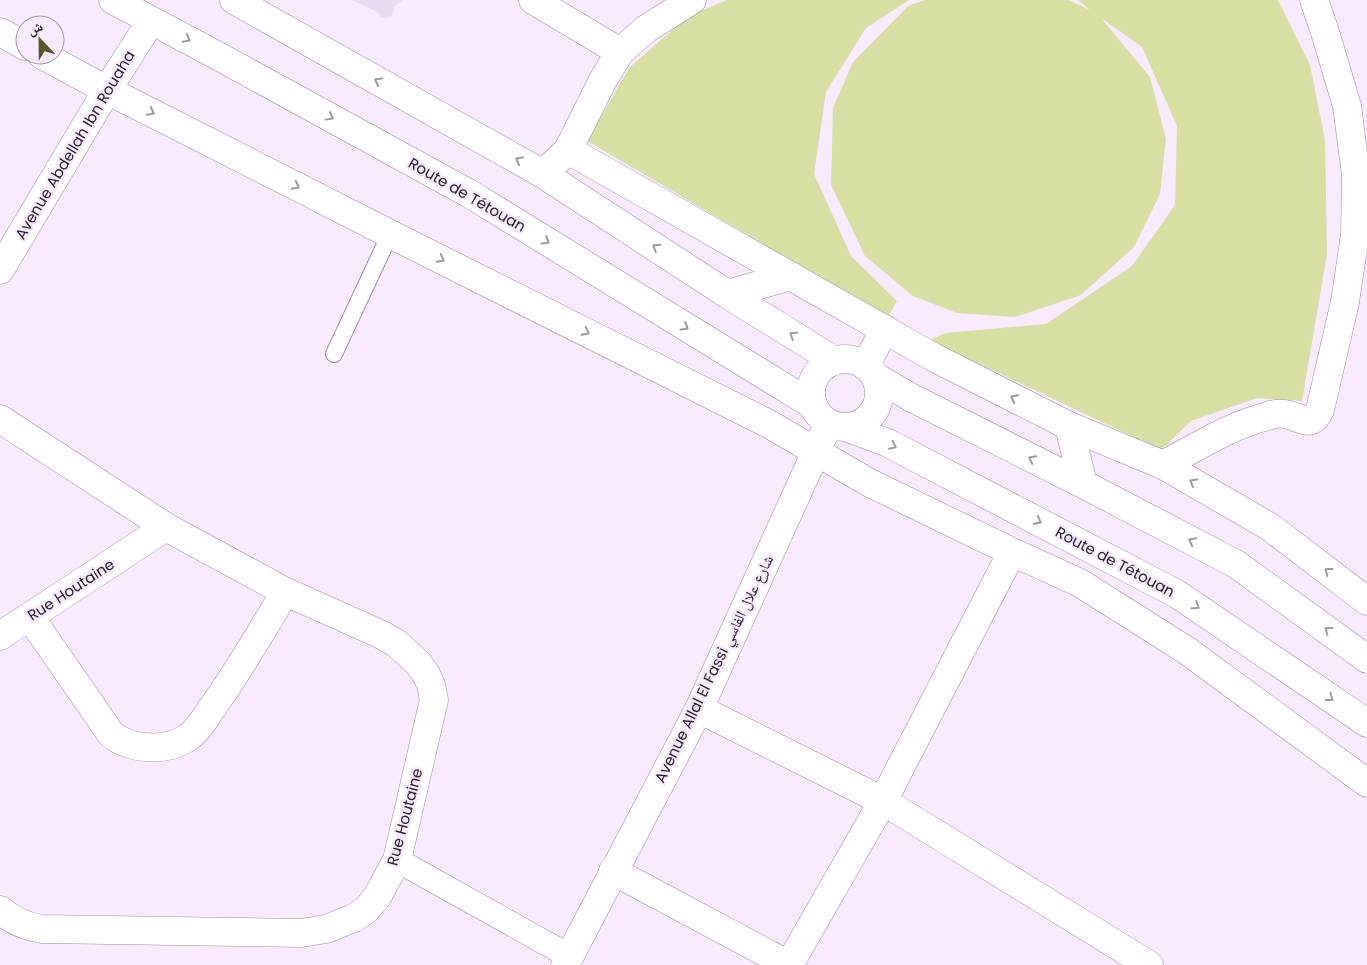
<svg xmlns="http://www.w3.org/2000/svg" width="1367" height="965" font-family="Poppins,'Noto Naskh Arabic',sans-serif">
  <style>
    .built { fill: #ebdbf2 }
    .green { fill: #d7dfa2 }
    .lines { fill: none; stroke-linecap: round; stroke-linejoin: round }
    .service-casing { stroke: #9d89a6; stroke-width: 18 }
    .pedestrian-casing { stroke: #9d89a6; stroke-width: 25 }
    .minor-casing { stroke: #9d89a6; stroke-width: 29 }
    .tertiary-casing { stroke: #9d89a6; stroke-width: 29 }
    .trunk-casing { stroke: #9d89a6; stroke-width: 29 }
    .service { stroke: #fff; stroke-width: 16 }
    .pedestrian { stroke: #fff; stroke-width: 24 }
    .minor { stroke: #fff; stroke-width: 28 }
    .tertiary { stroke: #fff; stroke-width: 28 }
    .trunk { stroke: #fff; stroke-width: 28 }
    .oneway { stroke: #9e9ba0 }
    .labels { text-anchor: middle; stroke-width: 5; stroke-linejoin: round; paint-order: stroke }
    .street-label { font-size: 15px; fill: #28202c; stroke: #f8ebff }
  </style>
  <rect width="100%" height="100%" fill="#f8ebff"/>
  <path class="built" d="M352 0H403L394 7 393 13 391 16 386 18H382L377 12Z"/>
  <path class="green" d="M727 0H909L866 28 826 92 814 174 851 256 897 301 888 317 587 141 629 68 688 16Z
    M925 0H1068L1090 10 1078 0H1278L1310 65 1325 140 1327 254 1302 401 1257 398 1191 421 1161 450 929 340 946 333 1046 324 1132 266 1175 205 1177 126 1142 47 1101 18 1150 77 1166 139 1160 194 1134 247 1081 295 1015 317 957 313 913 296 865 256 831 185 833 108 853 62 908 6Z"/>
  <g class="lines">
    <g class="service-casing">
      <path id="service" d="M334 354 390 234"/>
    </g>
    <g class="pedestrian-casing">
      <path id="pedestrian" d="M397 860 569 956"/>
    </g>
    <g class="minor-casing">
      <path id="minor" d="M533 0 620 52
        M0 32 25 46
        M42 55 107 90 390 234 769 424 868 482 1012 552 1080 583 1186 650 1367 783
        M568 150 933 357 1069 426 1163 465 1270 527 1367 601
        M543 174 568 150 603 80 620 52 646 29 692 0
        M0 270 107 90 151 21
        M865 366 885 329
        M0 419 166 527 284 591 380 634 396 643 417 662 426 674 431 685 434 700 397 860 377 897 366 910 354 918 326 929 301 933 43 929C27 927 13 921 0 910
        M1163 465C1197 447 1231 425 1268 416 1273 414 1278 413 1284 414 1299 415 1310 431 1320 410L1345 302 1355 235 1356 175 1347 106 1325 32 1314 0
        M30 617 111 734C130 750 166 752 187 738 198 731 205 718 212 708 236 675 257 639 278 604L284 591
        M0 636 166 527
        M699 709 883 801 1149 965
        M613 871 789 965
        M789 965 883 801 1012 552"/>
    </g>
    <g class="tertiary-casing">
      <path id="tertiary" d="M565 965 699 709 829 423"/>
    </g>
    <g class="trunk-casing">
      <path id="trunk" d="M113 0 220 57 470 194 813 405
        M234 0 543 174 727 294 835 361
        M727 294 791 276
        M811 393a34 34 0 1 1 68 0a34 34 0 1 1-68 0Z
        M876 377 912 398 1083 484 1236 564 1367 659
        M1069 426 1083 484
        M848 428 888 443 1177 594 1367 723"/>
    </g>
    <use href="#service" class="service"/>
    <use href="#pedestrian" class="pedestrian"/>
    <use href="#minor" class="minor"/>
    <use href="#tertiary" class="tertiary"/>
    <use href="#trunk" class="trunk"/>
  </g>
  <defs><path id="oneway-chevron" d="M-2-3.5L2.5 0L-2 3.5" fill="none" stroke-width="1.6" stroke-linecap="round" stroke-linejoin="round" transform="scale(1.25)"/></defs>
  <g class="oneway">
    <use href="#oneway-chevron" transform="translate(187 39) rotate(28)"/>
    <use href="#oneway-chevron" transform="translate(378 81) rotate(-151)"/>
    <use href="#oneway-chevron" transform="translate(151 112) rotate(27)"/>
    <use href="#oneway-chevron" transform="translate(330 117) rotate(29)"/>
    <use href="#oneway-chevron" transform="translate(519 160) rotate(-151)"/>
    <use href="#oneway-chevron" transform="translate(296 186) rotate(27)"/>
    <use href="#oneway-chevron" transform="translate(546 241) rotate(32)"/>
    <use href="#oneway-chevron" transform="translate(656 247) rotate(-147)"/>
    <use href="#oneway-chevron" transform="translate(441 259) rotate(27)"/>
    <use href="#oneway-chevron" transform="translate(685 327) rotate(32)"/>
    <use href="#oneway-chevron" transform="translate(586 332) rotate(27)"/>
    <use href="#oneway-chevron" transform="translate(793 335) rotate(-148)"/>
    <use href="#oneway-chevron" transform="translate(1014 398) rotate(-153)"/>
    <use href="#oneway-chevron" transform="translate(893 446) rotate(26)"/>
    <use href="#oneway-chevron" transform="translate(1032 459) rotate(-153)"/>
    <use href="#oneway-chevron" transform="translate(1193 482) rotate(-150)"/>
    <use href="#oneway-chevron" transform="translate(1038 521) rotate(28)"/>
    <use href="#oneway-chevron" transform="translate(1192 541) rotate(-152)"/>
    <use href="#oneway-chevron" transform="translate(1328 571) rotate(-143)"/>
    <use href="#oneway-chevron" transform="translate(1196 606) rotate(34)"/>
    <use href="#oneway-chevron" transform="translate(1328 630) rotate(-144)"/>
    <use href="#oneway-chevron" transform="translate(1330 698) rotate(34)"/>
  </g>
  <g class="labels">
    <g class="street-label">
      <text transform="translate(75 145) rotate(-59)" y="5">Avenue Abdellah Ibn Rouaha</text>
      <text transform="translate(467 195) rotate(30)" y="5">Route de Tétouan</text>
      <text transform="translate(1115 562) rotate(28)" y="5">Route de Tétouan</text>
      <text transform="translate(71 590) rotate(-33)" y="5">Rue Houtaine</text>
      <text transform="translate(714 669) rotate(-64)" y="5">Avenue Allal El Fassi شارع علال الفاسي</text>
      <text transform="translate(405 817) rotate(-75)" y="5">Rue Houtaine</text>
    </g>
  </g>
  <g transform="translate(40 40) rotate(338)"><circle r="24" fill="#f8ebff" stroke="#a59aab"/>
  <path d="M0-4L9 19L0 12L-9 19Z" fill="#565a28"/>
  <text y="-8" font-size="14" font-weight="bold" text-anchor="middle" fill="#28202c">ش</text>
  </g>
</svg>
